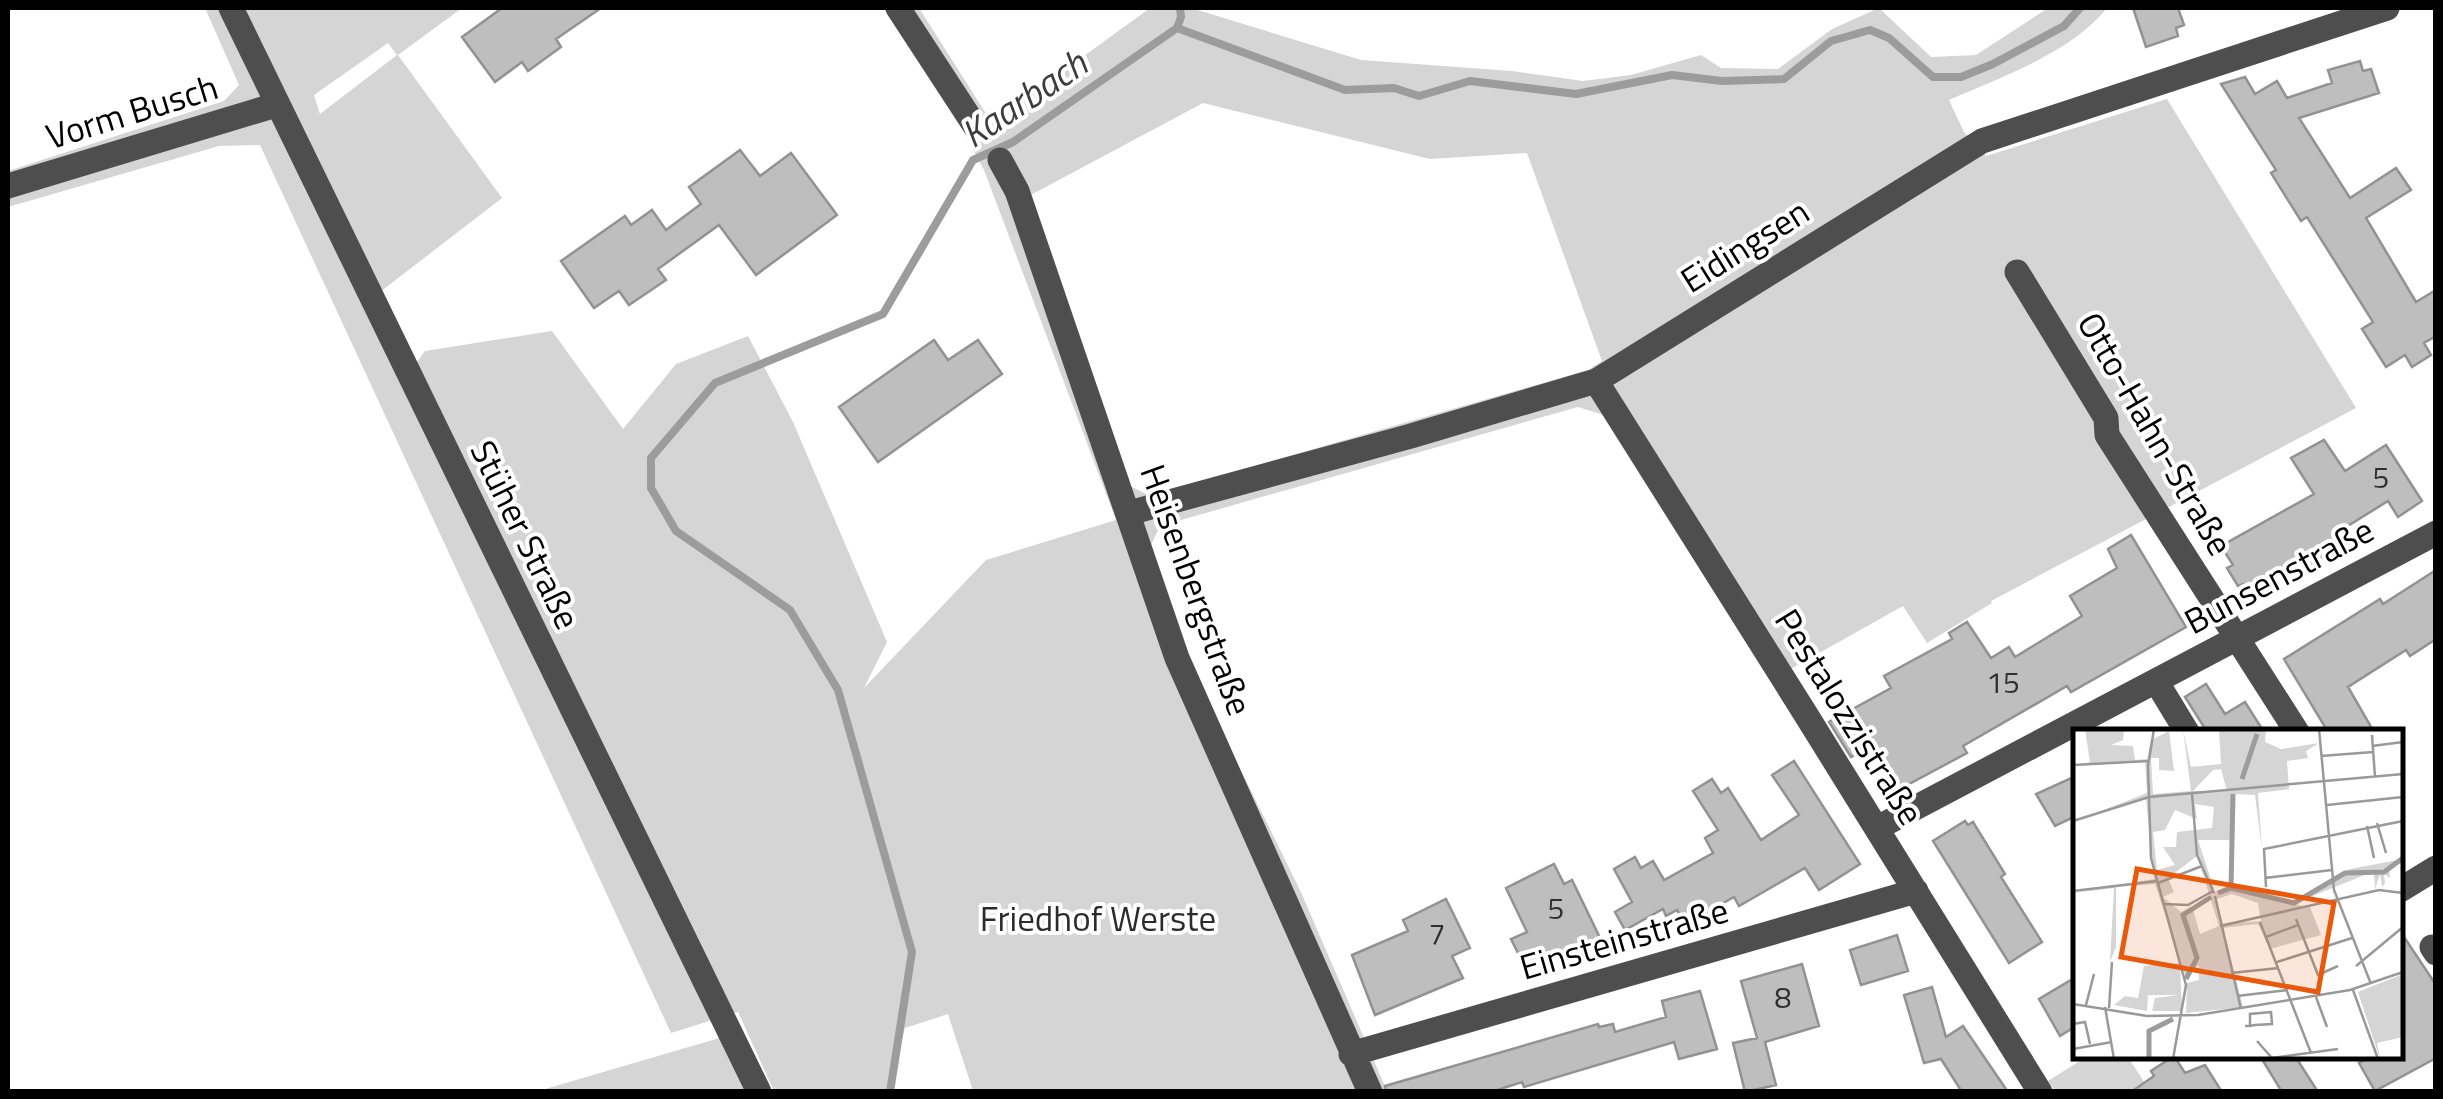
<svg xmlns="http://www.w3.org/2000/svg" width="2443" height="1099" font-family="'Titillium Web',sans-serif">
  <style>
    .green { fill: #d5d5d5; fill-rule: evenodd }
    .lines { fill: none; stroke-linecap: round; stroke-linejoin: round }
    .stream { stroke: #9c9c9c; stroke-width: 8 }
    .building { fill: #bebebe; stroke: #929292; stroke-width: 2.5 }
    .minor { stroke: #4e4e4e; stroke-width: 25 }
    .labels { text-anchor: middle; stroke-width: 8; stroke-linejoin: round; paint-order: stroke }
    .number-label { font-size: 30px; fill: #303030 }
    .street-label { font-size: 35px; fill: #000; stroke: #fff }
    .park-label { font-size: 35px; fill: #2c2c2c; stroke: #fff }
    .water-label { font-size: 38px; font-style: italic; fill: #3d3d3d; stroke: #fff }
    .inset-river { fill: none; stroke: #9c9c9c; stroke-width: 5 }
    .inset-road { fill: none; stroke: #999; stroke-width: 2.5 }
    .view { fill: #e8590c; fill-opacity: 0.15; stroke: #e8590c; stroke-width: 5 }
    .inset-edge { fill: none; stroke: #000; stroke-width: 5 }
  </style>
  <rect width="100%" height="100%" fill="#fff"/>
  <path class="green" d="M205 8H462L398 55 502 198 380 292 416 363 425 351 552 331 623 429 676 364 748 336 793 422 887 642 864 688 986 560 1116 520 984 170 960 124 885 8H919L992 123 1150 8H1191L1361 60 1512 71 1583 81 1631 75 1701 55 1721 68 1778 69 1832 29 1879 8 1931 57 1976 55 2048 8H2107C2072 52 2000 78 1949 100L1964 132 1986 156 2167 99 2356 408 1991 601 1992 603 1927 643 1903 606 1787 671 1607 416 1578 407 1160 526 1151 545 1190 657 1221 730 1300 890 1387 1091H973L948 1014 905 1028 887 1091H774L738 1012 671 1033 260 145 219 146 8 207V171L224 101 239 85ZM388 43 397 55 320 114 314 95ZM1203 103 1430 159 1527 153 1602 361 1588 370 1150 496 1130 486 1027 197Z
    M723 1037 748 1092H535Z
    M2086 1057H2128L2150 1091H2055L2048 1081Z"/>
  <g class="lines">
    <path class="stream" d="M1177 28 1181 17 1180 8
      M890 1092 912 952 838 690 790 610 676 531 651 488V458L715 383 883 314 973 160 1013 142 1177 28 1345 90 1394 88 1419 96 1470 81 1576 94 1672 75 1722 81 1784 79 1831 41 1870 30 1889 38 1933 77H1961L1993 64 2064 26 2080 8"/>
  </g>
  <path class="building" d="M502 8H601L556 39 561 47 528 71 522 62 495 82 462 37Z
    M2133 8H2178L2184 25 2176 28 2178 36 2146 47Z
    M2360 61 2363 71 2371 69 2379 93 2299 118 2350 198 2396 168 2411 190 2366 218 2416 302 2436 290V336L2424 343 2431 355 2412 367 2405 355 2386 367 2362 329 2373 322 2307 217 2301 221 2271 173 2276 170 2221 84 2245 77 2255 94 2277 81 2287 98 2332 83 2328 70Z
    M740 150 760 176 791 153 837 215 756 275 719 225 658 269 666 280 629 305 619 291 594 308 561 261 625 216 631 225 652 210 666 230 701 204 689 187Z
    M934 340 948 360 978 340 1002 374 878 462 839 407Z
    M2324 440 2345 471 2386 445 2422 501 2398 517 2388 501 2343 529 2350 541 2310 565 2306 559 2249 593 2244 584 2238 586 2227 568 2233 565 2221 546 2314 494 2291 458Z
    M2131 535 2186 627 2071 692 2067 686 1963 746 1967 753 1896 791 1877 757 1872 759 1867 748 1851 757 1829 722 1891 688 1884 676 1952 639 1949 633 1967 622 1991 658 2009 647 2015 657 2082 616 2070 596 2117 568 2108 549Z
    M2436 570V639L2410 656 2406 650 2348 687 2374 732H2328L2284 659 2380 599 2383 604Z
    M2206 684 2225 714 2245 702 2264 732H2203L2204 727 2185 697Z
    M1794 761 1860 864 1819 890 1805 868 1739 906 1734 897 1685 925 1677 910 1666 916 1663 909 1625 930 1615 912 1632 902 1614 869 1635 857 1641 868 1653 861 1664 880 1713 853 1705 838 1718 830 1693 791 1712 779 1721 793 1728 788 1761 840 1799 815 1772 775Z
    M2076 776V816L2055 826 2036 794Z
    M1965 821 1968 825 1973 822 2005 874 2001 877 2042 942 2009 963 1933 841Z
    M1554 864 1564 884 1572 880 1601 940 1568 956 1565 950 1526 969 1511 939 1527 932 1506 888Z
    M1446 899 1470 948 1452 956 1463 978 1375 1015 1352 955 1408 931 1403 920Z
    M2400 931 2436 985V1058L2375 1091 2359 1063 2372 1056H2400Z
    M1897 935 1908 971 1861 985 1850 950Z
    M1802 964 1819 1026 1765 1042 1776 1085 1745 1092 1733 1043 1757 1038 1741 981Z
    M2076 977V1026L2060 1036 2039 999Z
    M1932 987 1946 1037 1963 1026 2008 1092H1962L1941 1059 1924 1063 1904 995Z
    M1700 991 1717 1049 1679 1059 1674 1042 1524 1087 1522 1082 1491 1092H1386L1385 1086 1598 1024 1599 1027 1613 1024 1615 1032 1666 1017 1662 1001Z
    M2174 1056 2185 1073 2205 1065 2222 1092H2131L2154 1076 2151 1071Z
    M2260 1056H2295L2318 1092H2282Z"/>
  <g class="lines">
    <path class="minor" d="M231 8 759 1092
      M898 8 977 129
      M1000 160 1017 191 1177 658 1370 1092
      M8 186 276 105
      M2017 272 2106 418 2107 435 2297 732
      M1596 381C1746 617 1893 854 2040 1092
      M1129 513 1411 436 1596 381 1982 141 2387 8
      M2156 681 2187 732
      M1879 827 2436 533
      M2400 890 2436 868
      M2432 947 2436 953
      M1351 1054 1916 891"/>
  </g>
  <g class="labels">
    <g class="number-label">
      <text x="2381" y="488">5</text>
      <text x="2003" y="693">15</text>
      <text x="1556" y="919">5</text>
      <text x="1437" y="944">7</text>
      <text x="1783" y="1008">8</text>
    </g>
    <g class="street-label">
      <text transform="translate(132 112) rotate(-17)" y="12">Vorm Busch</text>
      <text transform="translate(1745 246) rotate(-32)" y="12">Eidingsen</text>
      <text transform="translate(2155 434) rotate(60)" y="12">Otto-Hahn-Straße</text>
      <text transform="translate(525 535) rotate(64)" y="12">Stüher Straße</text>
      <text transform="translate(2279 576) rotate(-28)" y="12">Bunsenstraße</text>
      <text transform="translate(1196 590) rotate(70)" y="12">Heisenbergstraße</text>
      <text transform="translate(1849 717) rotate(58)" y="12">Pestalozzistraße</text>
      <text transform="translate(1624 939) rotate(-16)" y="12">Einsteinstraße</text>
    </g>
    <g class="park-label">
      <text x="1098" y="931">Friedhof Werste</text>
    </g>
    <g class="water-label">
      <text transform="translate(1024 99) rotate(-34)" y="13">Kaarbach</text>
    </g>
  </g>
  <g transform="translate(2073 729)">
    <rect width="330" height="330" fill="#fff"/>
    <path d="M12 0H51L50 11 38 16 60 17 62 31 74 30 78 11 96 2 101 42 86 41V29H78L80 65 118 62 110 0 118 38 148 35 146 0H193L192 13 208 20 246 14 233 22 235 29 214 32 216 60 185 64 189 121 182 66 161 65 160 157 173 164 222 172 277 140 330 130 316 138 317 149 311 145 312 154 309 158 307 145 302 160 301 145H294L220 175 237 178 248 206 197 220 185 195 150 199 170 278 113 284 114 254 126 251V236L113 249 82 155 43 158V218L37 233 41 159 0 164 81 150 73 70 0 93 74 64 72 33 0 37 17 33ZM148 40 154 62H120L140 41ZM122 75 141 78 139 99 104 103 103 118H90L102 136 84 141 80 103 92 101 102 81 124 90ZM125 111H160L157 156 142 163ZM124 127 146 197 127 205 119 177 108 183 90 168 101 163 95 149ZM159 165 185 174 188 192 148 195 144 170ZM107 234 109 282H79L82 269 105 266H75L74 282 41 276 52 267 65 269 71 237ZM330 245V308L304 314 307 330 285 263Z" fill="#d5d5d5" fill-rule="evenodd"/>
    <path class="inset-river" d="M169 50 184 5M158 159 160 65M145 164 158 159 221 174 272 144 311 143 330 129M113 250 124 229 110 186 138 168M76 330V302L100 290"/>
    <path class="inset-road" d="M81 0 75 37 78 129 113 256 100 330M246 0 261 161 298 255M299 6 302 48M299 17 330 13M248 27 300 23M0 36 76 32M119 65 124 126 141 164M254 76 330 68M0 92 76 68 330 45M304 94 313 124M294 97 301 129M192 149 259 141M85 154 129 137M193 158 191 120 330 92M0 162 84 152M142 167 168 280M91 175 115 176 140 162M223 190 245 246 265 237M187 193 238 324M147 197 306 161 330 164M193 208 225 196M204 233 279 209M283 237 330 198M158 244 206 239M280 261 305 330M164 267 215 261M243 268 254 298M0 275 74 287 125 286 277 261 330 243M13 276 21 245M32 278 41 330M36 279 39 233M0 295 12 293 17 315M172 297H177L182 296 199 295 198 283 177 285V297M184 312 199 329 265 320M0 320 39 313"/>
    <path class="view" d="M64 140 261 174 245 263 48 228Z"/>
    <rect width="330" height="330" class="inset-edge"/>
  </g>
  <rect width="2443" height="1099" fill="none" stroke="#000000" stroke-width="20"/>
</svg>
